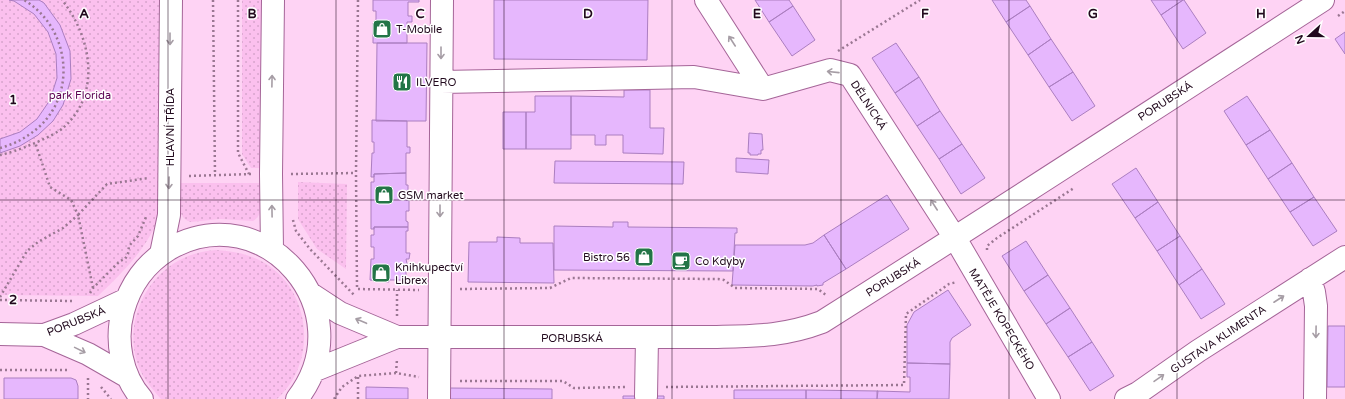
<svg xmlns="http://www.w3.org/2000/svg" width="1345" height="399" font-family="'Varela Round',sans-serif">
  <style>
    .grass { fill: url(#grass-dots) }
    .building { fill: #e6b7fd; stroke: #ab7ec0 }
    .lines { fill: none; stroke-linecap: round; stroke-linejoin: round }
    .minor-casing { stroke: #a56598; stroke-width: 24 }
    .path { stroke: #9a7792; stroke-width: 2.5; stroke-dasharray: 2 3; stroke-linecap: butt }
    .minor { stroke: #fff; stroke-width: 22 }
    .oneway { stroke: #a69da5 }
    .grid { fill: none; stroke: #21091d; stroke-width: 1; stroke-opacity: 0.55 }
    .labels { text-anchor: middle; stroke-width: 3; stroke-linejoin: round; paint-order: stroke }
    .poi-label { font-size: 11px; fill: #21091d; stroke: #fff; text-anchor: start }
    .park-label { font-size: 11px; fill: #5c0152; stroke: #fff }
    .street-label { font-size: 11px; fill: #21091d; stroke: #fff }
    .grid-label { font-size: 13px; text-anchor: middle; font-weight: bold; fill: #21091d; stroke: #fff; stroke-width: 3; stroke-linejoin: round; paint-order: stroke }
  </style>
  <defs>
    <pattern id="grass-dots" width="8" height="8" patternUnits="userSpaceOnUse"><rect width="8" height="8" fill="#fbc0ee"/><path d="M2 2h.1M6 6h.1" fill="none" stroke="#d7a4cc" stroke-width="1.8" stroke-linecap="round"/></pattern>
  </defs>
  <rect width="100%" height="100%" fill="#fed3f4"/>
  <path class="grass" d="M0 0H161L159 215C150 246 121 274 98 296L0 295Z
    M242 0H264L262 168H251L242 154Z
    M298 182 347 184 346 269 317 249 298 219Z
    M179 183H262C261 195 265 215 253 221L220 219 191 222C175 218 179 197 179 183Z
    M216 250C233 251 248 254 263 262 312 290 318 362 277 399H161C154 391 146 382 141 372 121 330 142 277 184 258 194 253 205 251 216 250Z"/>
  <path class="building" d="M9 0H39L44 3 60 25 70 51 71 79 63 105 53 121 38 135 20 146 0 153V139L20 132 37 119 50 100 57 78 56 54 48 32 34 14 14 1Z
    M373 0H419V2H408V16H412V22H407V27H410V32H407V43H373V23H376V11H373Z
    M494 0H648L647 60 494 59Z
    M755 0H789L793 6 769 22Z
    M992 0H1026L1030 6 1006 22Z
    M1151 0H1183L1161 15Z
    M1183 0H1184L1206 33 1183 49 1161 15Z
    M793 6 815 40 792 56 769 22Z
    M1030 6 1051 39 1028 55 1006 22Z
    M1345 32V54L1335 39Z
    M1051 39 1073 72 1049 87 1028 55Z
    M377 43H427L426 121H376Z
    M896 43 919 77 895 93 872 58Z
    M1073 72 1095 106 1072 121 1049 87Z
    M919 77 940 111 917 126 895 93Z
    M624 90H650V128H664L663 154 623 153V135H606V145H595V135H571V96L624 97Z
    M535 96H571V149H526V112H535Z
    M1247 96 1270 130 1246 145 1224 111Z
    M940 111 962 144 939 159 917 126Z
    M503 112H526V149H503Z
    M372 120 407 121V147H410V153H406V173L374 174V177H371L372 153H374V142H372Z
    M1270 130 1292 163 1268 179 1246 145Z
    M749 133 762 134 763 150H761V154H758V155H750V153H748Z
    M962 144 985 178 961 194 939 159Z
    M736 158 769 160 768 174 736 172Z
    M555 161 684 162 683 184 554 183Z
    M1292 163 1314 197 1290 212 1268 179Z
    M1136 168 1158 202 1135 218 1112 184Z
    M406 173V185H408V191H406V200H409V211H406V221L408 222V227H374V229H371V182H374V174Z
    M887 195 909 229 846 269 824 235Z
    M1314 197 1337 231 1313 246 1290 212Z
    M1158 202 1180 236 1157 251 1135 218Z
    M613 222H628V227L737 228V233H735L733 271 554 270V226L613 227Z
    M374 227H408V231H406V253H410L409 259H406L408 268H406V280H388L389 282 370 280 371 259H374V247H371V235H374Z
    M824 235 846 269 823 283V285L817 286V285L813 286 732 285 735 245H805L813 243Z
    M1180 236 1202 269 1179 285 1157 251Z
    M497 237 520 238V243H553L554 283 468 282 469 242H497Z
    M1026 241 1048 275 1024 291 1002 256Z
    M1202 269 1225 304 1201 319 1179 285Z
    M1048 275 1070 308 1046 324 1024 291Z
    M948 290 971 325 952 338 950 342V364L907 363V325L914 312Z
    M1070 308 1092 342 1068 357 1046 324Z
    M1328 326H1345V387H1327Z
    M1092 342 1114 376 1090 391 1068 357Z
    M907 363 950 364 949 399H877V391L910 392V377H907Z
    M4 378H71L76 380 78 386V399H4Z
    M366 387 408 388V399H366Z
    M449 388 552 389V399H449Z
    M734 390H806V399H734Z
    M806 390 878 391 877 399H806Z
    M623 396H664V399H623Z"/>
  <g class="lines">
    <g class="minor-casing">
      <path id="minor" d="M706 0 763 89 830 70 850 75 955 238 1049 399
        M441 82 694 77 763 89
        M272 250 271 174 273 0
        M161 254 169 215 171 0
        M1310 279 1314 292 1316 306 1315 399
        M311 294 340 313 397 337H717C756 336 785 336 822 322 990 216 1156 108 1323 0
        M0 334 44 335 74 324 125 300
        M44 335 88 354 128 377
        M313 371 397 337
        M646 396 647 338
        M142 399C121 375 115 340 123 311 130 285 146 263 169 249 265 194 365 311 297 399
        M439 399 442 0
        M1126 399 1138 393 1198 351 1345 257"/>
    </g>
    <path class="path" d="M213 0 215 175
      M238 0V153L249 174
      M358 0 356 173 357 289 419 290
      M1338 16 1345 11
      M838 51 920 0
      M0 148C15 144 28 137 40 126 78 90 68 26 24 0
      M0 155C13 153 55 136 64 127 102 93 91 36 62 0
      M291 174 356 173
      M189 176 252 174
      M293 220 296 231 310 249 355 296
      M987 250V246L997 238 1074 188
      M93 288 78 215 107 184 149 178
      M460 289 550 288 571 278 718 279 724 280 735 288 818 289 826 295
      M90 293 93 288 120 261 125 259 128 254 129 246 138 236 146 217
      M0 297 27 251 38 242 63 228 78 215 71 200 50 187 35 142
      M0 300 72 301
      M397 316V290
      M0 370H70
      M396 373 397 359
      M88 378V399
      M460 381H563L574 388 627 387
      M101 387 111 399
      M666 387 904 385 906 314 949 284 957 282
      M334 399 342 387 358 376 396 373 419 377
      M358 399V377"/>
    <use href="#minor" class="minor"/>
  </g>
  <defs><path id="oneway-shaft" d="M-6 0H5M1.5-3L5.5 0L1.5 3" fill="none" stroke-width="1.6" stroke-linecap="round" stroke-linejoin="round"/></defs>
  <g class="oneway">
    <use href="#oneway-shaft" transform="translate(170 39) rotate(90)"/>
    <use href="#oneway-shaft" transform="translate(732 41) rotate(-123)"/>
    <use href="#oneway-shaft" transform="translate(441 53) rotate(90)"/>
    <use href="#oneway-shaft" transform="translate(833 72) rotate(-174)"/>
    <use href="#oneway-shaft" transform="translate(272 81) rotate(-89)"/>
    <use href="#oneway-shaft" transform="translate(169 183) rotate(91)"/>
    <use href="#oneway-shaft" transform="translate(934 205) rotate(-123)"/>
    <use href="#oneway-shaft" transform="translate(272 211) rotate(-91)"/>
    <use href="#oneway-shaft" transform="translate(440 211) rotate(90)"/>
    <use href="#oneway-shaft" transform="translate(1279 299) rotate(-33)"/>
    <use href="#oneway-shaft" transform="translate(361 321) rotate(-157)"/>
    <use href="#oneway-shaft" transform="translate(1316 332) rotate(91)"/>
    <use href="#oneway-shaft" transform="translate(80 350) rotate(26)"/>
    <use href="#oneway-shaft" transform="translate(1159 378) rotate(-35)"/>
  </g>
  <path class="grid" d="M168 0V399M336 0V399M504 0V399M672 0V399M841 0V399M1009 0V399M1177 0V399M0 200H1345"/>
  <defs>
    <g id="shop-square" transform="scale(1)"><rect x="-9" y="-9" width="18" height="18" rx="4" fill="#237547" stroke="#fff"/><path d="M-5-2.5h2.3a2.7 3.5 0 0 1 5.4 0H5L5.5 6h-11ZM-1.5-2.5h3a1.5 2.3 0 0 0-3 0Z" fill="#fff"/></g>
    <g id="restaurant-square" transform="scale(1)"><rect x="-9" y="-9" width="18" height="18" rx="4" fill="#237547" stroke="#fff"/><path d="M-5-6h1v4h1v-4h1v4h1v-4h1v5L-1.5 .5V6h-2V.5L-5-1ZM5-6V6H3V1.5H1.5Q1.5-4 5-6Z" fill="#fff"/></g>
    <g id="cafe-square" transform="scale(1)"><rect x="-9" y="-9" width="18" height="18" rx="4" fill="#237547" stroke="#fff"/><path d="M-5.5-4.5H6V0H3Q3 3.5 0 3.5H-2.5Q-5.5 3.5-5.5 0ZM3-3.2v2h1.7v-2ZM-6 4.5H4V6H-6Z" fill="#fff"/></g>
  </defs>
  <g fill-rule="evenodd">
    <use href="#shop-square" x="382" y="29"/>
    <use href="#restaurant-square" x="402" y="82"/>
    <use href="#shop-square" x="384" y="195"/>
    <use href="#shop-square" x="644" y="257"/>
    <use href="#cafe-square" x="681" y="261"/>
    <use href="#shop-square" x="381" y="273"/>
  </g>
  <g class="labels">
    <g class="poi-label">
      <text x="396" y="33">T-Mobile</text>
      <text x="416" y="86">ILVERO</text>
      <text x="398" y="199">GSM market</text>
      <text x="630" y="261" text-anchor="end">Bistro 56</text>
      <text x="695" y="265">Co Kdyby</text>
      <text x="395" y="271">Knihkupectví<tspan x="395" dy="13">Librex</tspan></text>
    </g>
    <g class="park-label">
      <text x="80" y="99">park Florida</text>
    </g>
    <g class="street-label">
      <text transform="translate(1165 101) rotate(-33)" y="4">PORUBSKÁ</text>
      <text transform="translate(869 105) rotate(57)" y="4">DĚLNICKÁ</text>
      <text transform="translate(170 127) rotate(-90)" y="4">HLAVNÍ TŘÍDA</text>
      <text transform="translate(893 277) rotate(-32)" y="4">PORUBSKÁ</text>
      <text transform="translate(1002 319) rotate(59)" y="4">MATĚJE KOPECKÉHO</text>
      <text transform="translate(76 321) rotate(-22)" y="4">PORUBSKÁ</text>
      <text x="572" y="342">PORUBSKÁ</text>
      <text transform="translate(1218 339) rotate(-34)" y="4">GUSTAVA KLIMENTA</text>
    </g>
  </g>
  <g class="grid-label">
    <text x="84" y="18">A</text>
    <text x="252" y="18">B</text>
    <text x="420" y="18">C</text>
    <text x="588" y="18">D</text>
    <text x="757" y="18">E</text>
    <text x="925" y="18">F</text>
    <text x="1093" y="18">G</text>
    <text x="1261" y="18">H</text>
    <text x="13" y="104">1</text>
    <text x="13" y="304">2</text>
  </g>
  <g transform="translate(1309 36) rotate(249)" stroke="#ffffff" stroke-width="3" paint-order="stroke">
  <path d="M0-3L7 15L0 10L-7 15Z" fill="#21091d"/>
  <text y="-6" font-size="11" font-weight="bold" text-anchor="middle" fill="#21091d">N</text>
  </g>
</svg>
